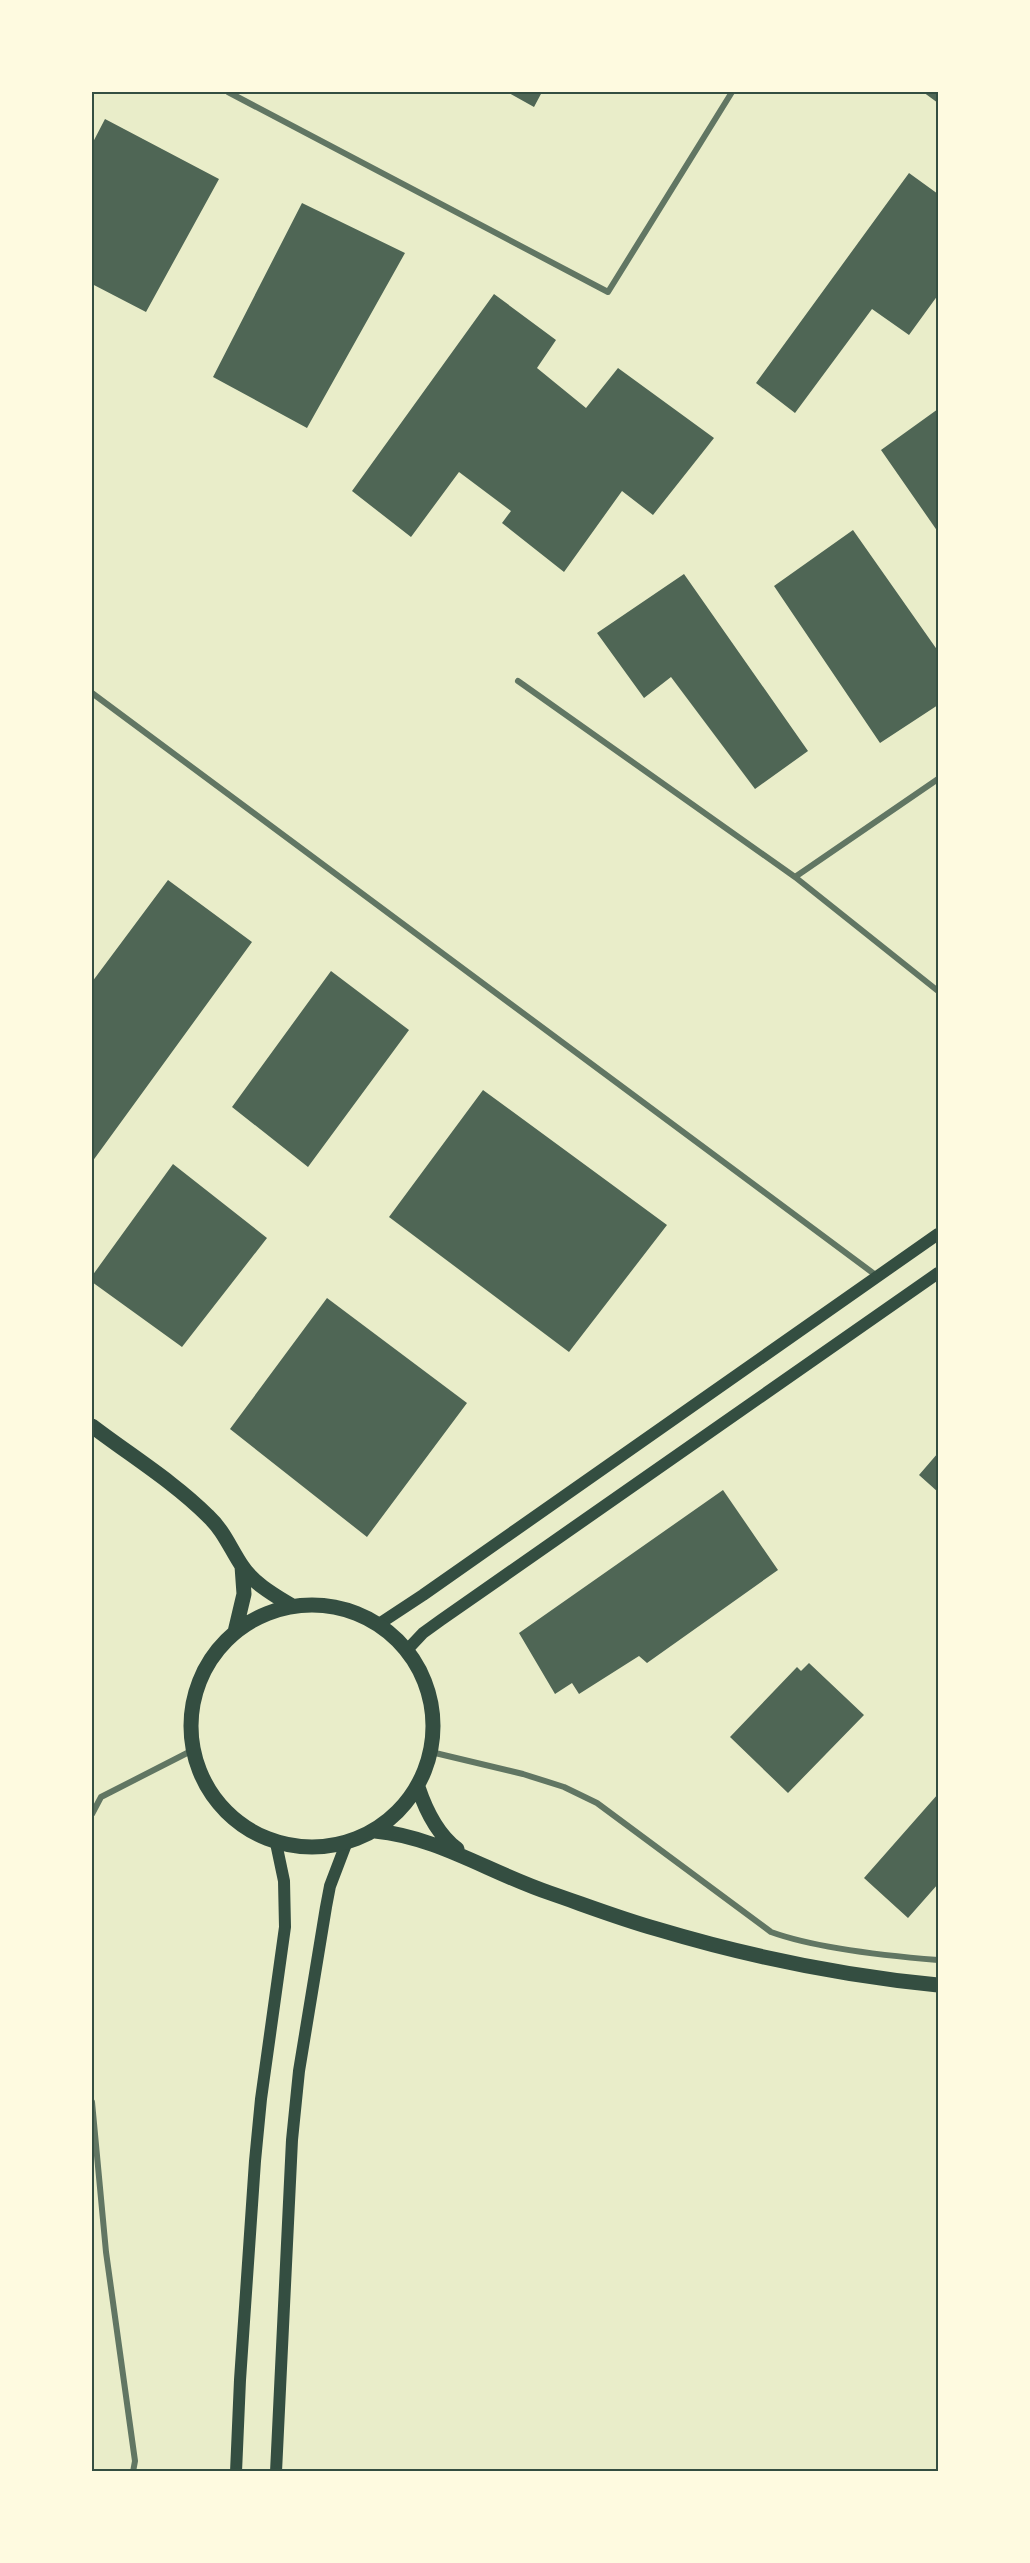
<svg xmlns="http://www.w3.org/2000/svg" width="1030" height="2563" font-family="'Space Grotesk',sans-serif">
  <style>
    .building { fill: #4f6655 }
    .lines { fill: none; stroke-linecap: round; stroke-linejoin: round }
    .minor { stroke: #617663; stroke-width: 6 }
    .secondary { stroke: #344e41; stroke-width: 12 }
    .primary { stroke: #344e41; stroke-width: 15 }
    .neatline { fill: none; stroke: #344e41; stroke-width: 2 }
  </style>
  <rect width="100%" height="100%" fill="#e9edc9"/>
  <path class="building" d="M507 92H542L534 107Z
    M923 92H938V103Z
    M105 119 219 179 146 312 92 284V144Z
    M909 173 938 194V295L909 335 872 309 795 413 756 383Z
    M302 203 405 253 307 428 213 377Z
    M494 294 556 340 537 368 586 408 618 368 714 438 653 515 622 491 564 572 502 523 511 511 459 472 411 537 352 491Z
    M938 409V532L881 450Z
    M853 530 938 651V705L880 743 774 586Z
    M684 574 808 751 755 789 671 677 644 698 597 633Z
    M168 880 252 942 92 1162V982Z
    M331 971 409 1030 308 1167 232 1107Z
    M483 1090 667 1225 569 1352 389 1217Z
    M173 1164 267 1238 182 1347 92 1282V1276Z
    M327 1298 467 1403 367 1537 230 1429Z
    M938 1453V1492L919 1475Z
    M723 1490 778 1570 647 1663 639 1656 579 1694 572 1683 555 1694 519 1633Z
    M809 1663 864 1715 788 1793 730 1737 797 1667 801 1671Z
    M938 1794V1884L908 1918 864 1878Z"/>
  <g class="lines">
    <path class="minor" d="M228 92 608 292 732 92
      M518 681 795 877 938 991
      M92 693 877 1276
      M795 877 938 779
      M431 1752 523 1774 564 1787 597 1803 771 1932C818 1949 888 1956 938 1960
      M92 1814 101 1797 193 1750
      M92 2102 106 2252 135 2461 133 2472"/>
    <path class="secondary" d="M379 1624 423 1595 938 1234
      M407 1650 423 1633 441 1620 938 1273
      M236 2472 240 2380 255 2161 261 2099 285 1927 284 1881 276 1843
      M276 2472 292 2140 299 2071 326 1907 330 1886 346 1844"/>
    <path class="primary" d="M92 1426C130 1455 174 1482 208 1516 224 1531 230 1548 242 1566 253 1583 274 1595 292 1606
      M191 1726a121 121 0 1 1 242 0a121 121 0 1 1-242 0Z
      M235 1632 244 1594 242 1566
      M418 1787C426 1811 437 1834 457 1849
      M375 1831C438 1837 490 1873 550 1893 585 1905 621 1919 657 1929 747 1956 845 1976 938 1985"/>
  </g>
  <rect width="1030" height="2563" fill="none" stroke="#fefae0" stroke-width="186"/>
  <rect x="93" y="93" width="844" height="2377" class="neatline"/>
</svg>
